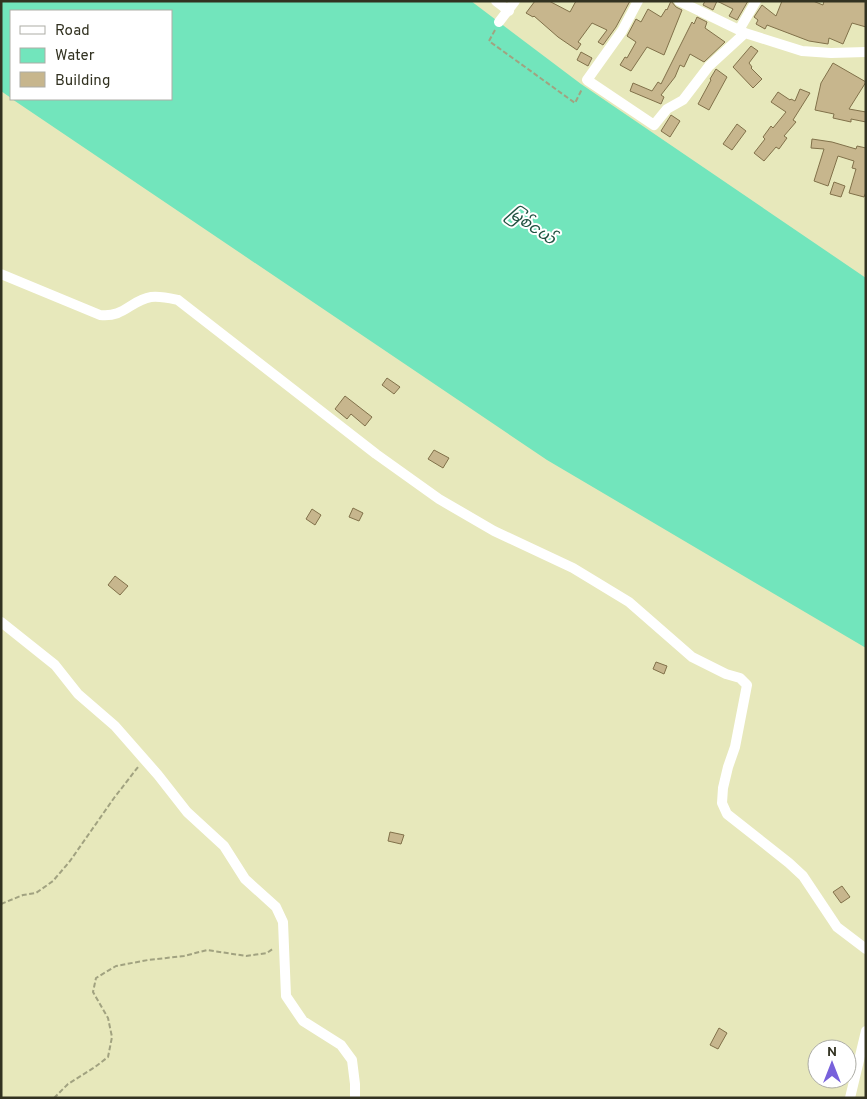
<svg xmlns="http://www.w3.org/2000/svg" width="867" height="1099" font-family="Overpass,'Noto Sans Myanmar',sans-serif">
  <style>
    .water { fill: #72e5bc }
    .building { fill: #c7b68d; stroke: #81714a }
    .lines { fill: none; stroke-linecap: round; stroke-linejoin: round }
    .path { stroke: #a1a280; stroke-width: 2; stroke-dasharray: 5 2.5; stroke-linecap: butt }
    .street { stroke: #fff; stroke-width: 10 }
    .labels { text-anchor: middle; stroke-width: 4; stroke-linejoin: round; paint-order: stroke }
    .water-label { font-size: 16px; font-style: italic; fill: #215241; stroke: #fff }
  </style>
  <rect width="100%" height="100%" fill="#e7e8bb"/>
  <path class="water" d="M1 1H471L581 84 866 278V648L547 460 12 99H171V11H11V98L1 91Z"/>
  <path class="building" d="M535 1H549L570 12 576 1H630L616 27 603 45 598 42 607 30 592 23 578 42 581 44 577 50 558 37 534 16 533 17 526 13Z
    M671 1 676 7 682 10 664 55 647 47 631 71 620 65 625 57 627 58 636 42 627 36 636 19 641 22 648 9 661 17 666 9 667 10Z
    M705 1H748L737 20 729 16 733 9 717 1 713 10 703 5Z
    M782 1H813L823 5 824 1H866V27L852 23 843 44 829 38 828 44 809 41 767 25 765 29 756 24 758 20 754 17 762 5 776 16Z
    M697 17 707 22 705 28 725 42 704 62 690 54 684 67 680 65 675 77 661 95 664 97 661 104 630 91 633 83 652 91 658 82 661 84 692 22 694 24Z
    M751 46 758 51 749 63 752 67 751 68 762 79 753 88 733 67Z
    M581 52 592 58 588 66 577 60Z
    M833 63 866 82 849 109 866 112V122L851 119V122L833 118 834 114 815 110 821 83Z
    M716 69 727 77 709 110 698 104 711 80 710 79Z
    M800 89 810 93 793 120 796 122 784 136 787 138 779 149 776 147 764 161 754 153 765 139 763 137 771 126 773 128 786 112 771 102 778 92 790 100 791 99 795 101Z
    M671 115 680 121 670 137 661 131Z
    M737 124 746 131 732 150 723 144Z
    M812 139 832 142 856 149 857 146 866 148V192L864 197 849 193 856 169 852 168 854 161 838 156 828 186 814 181 824 149 811 148Z
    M834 182 845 186 841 197 830 194Z
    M387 378 400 387 394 394 382 385Z
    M345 396 372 417 365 426 351 414 347 419 335 409Z
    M434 450 449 458 443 468 428 459Z
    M353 508 363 513 359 521 349 517Z
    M312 509 321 515 315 525 306 519Z
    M115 576 128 586 120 595 108 585Z
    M656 662 667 666 664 674 653 669Z
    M390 832 404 835 401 844 388 841Z
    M842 886 850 897 841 903 833 892Z
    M719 1028 727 1033 718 1049 710 1045Z"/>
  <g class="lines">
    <path class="path" d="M495 30 489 41 575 103 582 89
      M1 904 23 895 36 893 53 881 70 861 114 798 138 767
      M54 1098 68 1084 95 1067 108 1057 112 1037 108 1018 93 992 96 978 116 966 148 960 184 956 207 950 246 956 267 953 274 948"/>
    <path class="street" d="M496 1 509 11
      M638 1 622 31 587 80 654 125 667 109 683 100 709 66 745 33
      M679 1 739 30
      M756 1 739 30 745 33 802 51 831 53 866 52
      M499 22 515 1
      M1 274 100 315C124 318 131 300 151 297 161 296 169 298 178 300L376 454 439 499 494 531 573 568 629 602 692 657 726 674 740 678 747 685 735 747 728 767 723 788 722 803 727 814 789 863 803 876 837 927 866 949
      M1 622 55 665 78 694 115 726 158 775 187 812 224 846 245 879 276 907 283 922 286 996 303 1021 341 1045 352 1060 355 1084V1098
      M850 1098 866 1031"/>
  </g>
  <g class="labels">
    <g class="water-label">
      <text transform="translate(532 225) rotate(34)" y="6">မြစ်ငယ်</text>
    </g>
  </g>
  <rect width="867" height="1099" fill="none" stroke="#323221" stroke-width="5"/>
  <rect x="10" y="10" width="162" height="90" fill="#ffffff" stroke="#adada6"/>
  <rect x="20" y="26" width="25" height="8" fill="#ffffff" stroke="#adada6"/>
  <text x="55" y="35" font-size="15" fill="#323221">Road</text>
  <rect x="20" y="48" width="25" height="15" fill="#72e5bc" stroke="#adada6"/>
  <text x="55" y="60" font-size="15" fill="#323221">Water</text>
  <rect x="20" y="72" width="25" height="15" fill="#c7b68d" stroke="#adada6"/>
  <text x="55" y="85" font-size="15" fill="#323221">Building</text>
  <g transform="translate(832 1064)"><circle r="24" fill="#ffffff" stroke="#adada6"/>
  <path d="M0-4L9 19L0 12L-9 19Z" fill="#7861db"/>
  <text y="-8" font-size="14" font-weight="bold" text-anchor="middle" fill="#323221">N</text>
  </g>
</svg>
